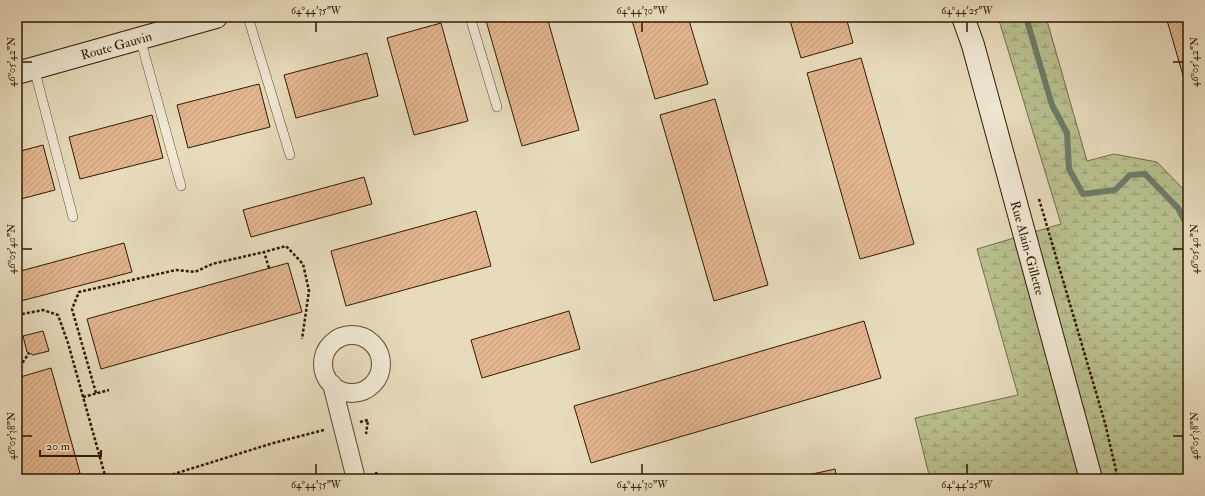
<svg xmlns="http://www.w3.org/2000/svg" width="1205" height="496" font-family="'IM FELL Double Pica',serif">
  <style>
    .wetland { fill: url(#wetland-marsh); stroke: #746c47 }
    .lines { fill: none; stroke-linecap: round; stroke-linejoin: round }
    .stream { stroke: #6e7b67; stroke-width: 6 }
    .building { fill: url(#building-hatch); stroke: #311a00 }
    .lane-casing { stroke: #5e4a2f; stroke-width: 10 }
    .street-casing { stroke: #5e4a2f; stroke-width: 20 }
    .secondary-casing { stroke: #311a00; stroke-width: 24 }
    .path { stroke: #311a00; stroke-width: 2.5; stroke-dasharray: 3 2; stroke-linecap: butt }
    .lane { stroke: #efe8d3; stroke-width: 9 }
    .street { stroke: #efe8d3; stroke-width: 18 }
    .secondary { stroke: #efe8d3; stroke-width: 22 }
    .ticks { fill: none; stroke: #311a00; stroke-width: 1.5 }
    .labels { text-anchor: middle; stroke-width: 3; stroke-linejoin: round; paint-order: stroke }
    .street-label { font-size: 13px; fill: #311a00; stroke: #efe8d3 }
    .neatline { fill: none; stroke: #311a00; stroke-width: 1.5 }
    .ticks-label { font-size: 10px; text-anchor: middle; fill: #311a00 }
  </style>
  <defs>
    <pattern id="wetland-marsh" width="20" height="14" patternUnits="userSpaceOnUse"><rect width="20" height="14" fill="#b8bf8e"/><path d="M1 5h8M5 5V1M11 12h8M15 12V8" fill="none" stroke="#969a72"/></pattern>
    <pattern id="building-hatch" width="6" height="6" patternUnits="userSpaceOnUse"><rect width="6" height="6" fill="#e3b68f"/><path d="M-1 1l2-2M0 6l6-6M5 7l2-2" fill="none" stroke="#c39c7a"/></pattern>
  </defs>
  <rect width="100%" height="100%" fill="#e7dbbc"/>
  <filter id="stains"><feTurbulence type="fractalNoise" baseFrequency=".005" numOctaves="4"/><feColorMatrix values="0 0 0 0 .2 0 0 0 0 .09 0 0 0 0 .02 0 0 0 .5 -.17"/></filter>
  <radialGradient id="worn" r=".72"><stop offset=".6" stop-color="#630" stop-opacity="0"/><stop offset="1" stop-color="#630" stop-opacity=".3"/></radialGradient>
  <path class="wetland" d="M998 17H1046L1087 161 1114 154 1157 162 1188 194V479H930L915 418 1018 395 977 249 1061 224Z"/>
  <g class="lines">
    <path class="stream" d="M1026 17 1052 105 1067 133 1069 169 1083 194 1115 190 1130 175 1145 174 1178 208 1188 227"/>
  </g>
  <path class="building" d="M485 17H547L579 130 522 146Z
    M631 17H688L708 84 655 99Z
    M789 17H846L853 43 801 58Z
    M1166 17H1188V81L1185 82Z
    M441 23 468 121 414 135 387 38Z
    M367 53 378 96 296 118 284 75Z
    M861 58 914 244 860 259 807 73Z
    M259 84 270 127 188 148 177 105Z
    M715 99 768 285 714 301 660 115Z
    M152 115 163 158 80 179 69 137Z
    M43 145 55 190 17 200V152Z
    M364 177 372 204 251 237 243 210Z
    M476 211 491 266 346 306 331 251Z
    M124 243 132 272 17 302V272Z
    M288 263 302 312 101 369 87 319Z
    M569 311 580 349 482 378 471 340Z
    M864 321 881 378 591 463 574 406Z
    M43 331 49 351 33 355 27 352 23 336Z
    M51 368 80 473 59 479H17V378Z
    M835 469 837 479H790Z"/>
  <g class="lines">
    <g class="lane-casing">
      <path id="lane" d="M248 17 290 155
        M470 17 497 107
        M140 38 181 186
        M34 68 73 217"/>
    </g>
    <g class="street-casing">
      <path id="street" d="M323 364a29 29 0 1 1 58 0a29 29 0 1 1-58 0Z
        M332 384 356 479"/>
    </g>
    <g class="secondary-casing">
      <g id="secondary">
        <path id="s1" d="M963 17 973 45 1091 479"/>
        <path id="s2" d="M17 73 216 17"/>
      </g>
    </g>
    <path class="path" d="M1039 199 1105 423 1118 479
      M269 268 264 252 286 246 303 264 309 291 302 339
      M17 315 43 310 58 315 68 343 106 479
      M17 371 29 353
      M17 376V377
      M96 393 72 309 79 292 176 270 195 272 212 264 264 252
      M83 397 109 390
      M360 422 368 420 366 434
      M376 472 378 479
      M158 479 270 444 324 430"/>
    <use href="#lane" class="lane"/>
    <use href="#street" class="street"/>
    <use href="#secondary" class="secondary"/>
  </g>
  <path class="ticks" d="M316 22V32M642 22V32M967 22V32M22 62H32M1173 62H1183M22 249H32M1173 249H1183M22 436H32M1173 436H1183M316 464V474M642 464V474M967 464V474"/>
  <g class="labels">
    <g class="street-label">
      <text dy="5" stroke="none"><textPath href="#s2" startOffset="103">Route Gauvin</textPath></text>
      <text dy="5" stroke="none"><textPath href="#s1" startOffset="240">Rue Alain-Gillette</textPath></text>
    </g>
  </g>
  <rect width="1205" height="496" fill="none" stroke="#e7dbbc" stroke-width="44"/>
  <path d="M40 450v6h61v-6" fill="none" stroke="#311a00" stroke-width="2"/>
  <text x="46" y="450" font-size="12" fill="#311a00" stroke="#efe8d3" stroke-width="3" paint-order="stroke">20 m</text>
  <rect x="22" y="22" width="1161" height="452" class="neatline"/>
  <g class="ticks-label">
    <text x="316" y="14">64°44'35"W</text>
    <text x="642" y="14">64°44'30"W</text>
    <text x="967" y="14">64°44'25"W</text>
    <text transform="translate(11 62) rotate(-90)" y="4">46°05'42"N</text>
    <text transform="translate(1194 62) rotate(-90)" y="4">46°05'42"N</text>
    <text transform="translate(11 249) rotate(-90)" y="4">46°05'40"N</text>
    <text transform="translate(1194 249) rotate(-90)" y="4">46°05'40"N</text>
    <text transform="translate(11 436) rotate(-90)" y="4">46°05'38"N</text>
    <text transform="translate(1194 436) rotate(-90)" y="4">46°05'38"N</text>
    <text x="316" y="488">64°44'35"W</text>
    <text x="642" y="488">64°44'30"W</text>
    <text x="967" y="488">64°44'25"W</text>
  </g>
  <rect width="100%" height="100%" filter="url(#stains)"/>
  <rect width="100%" height="100%" fill="url(#worn)"/>
</svg>
